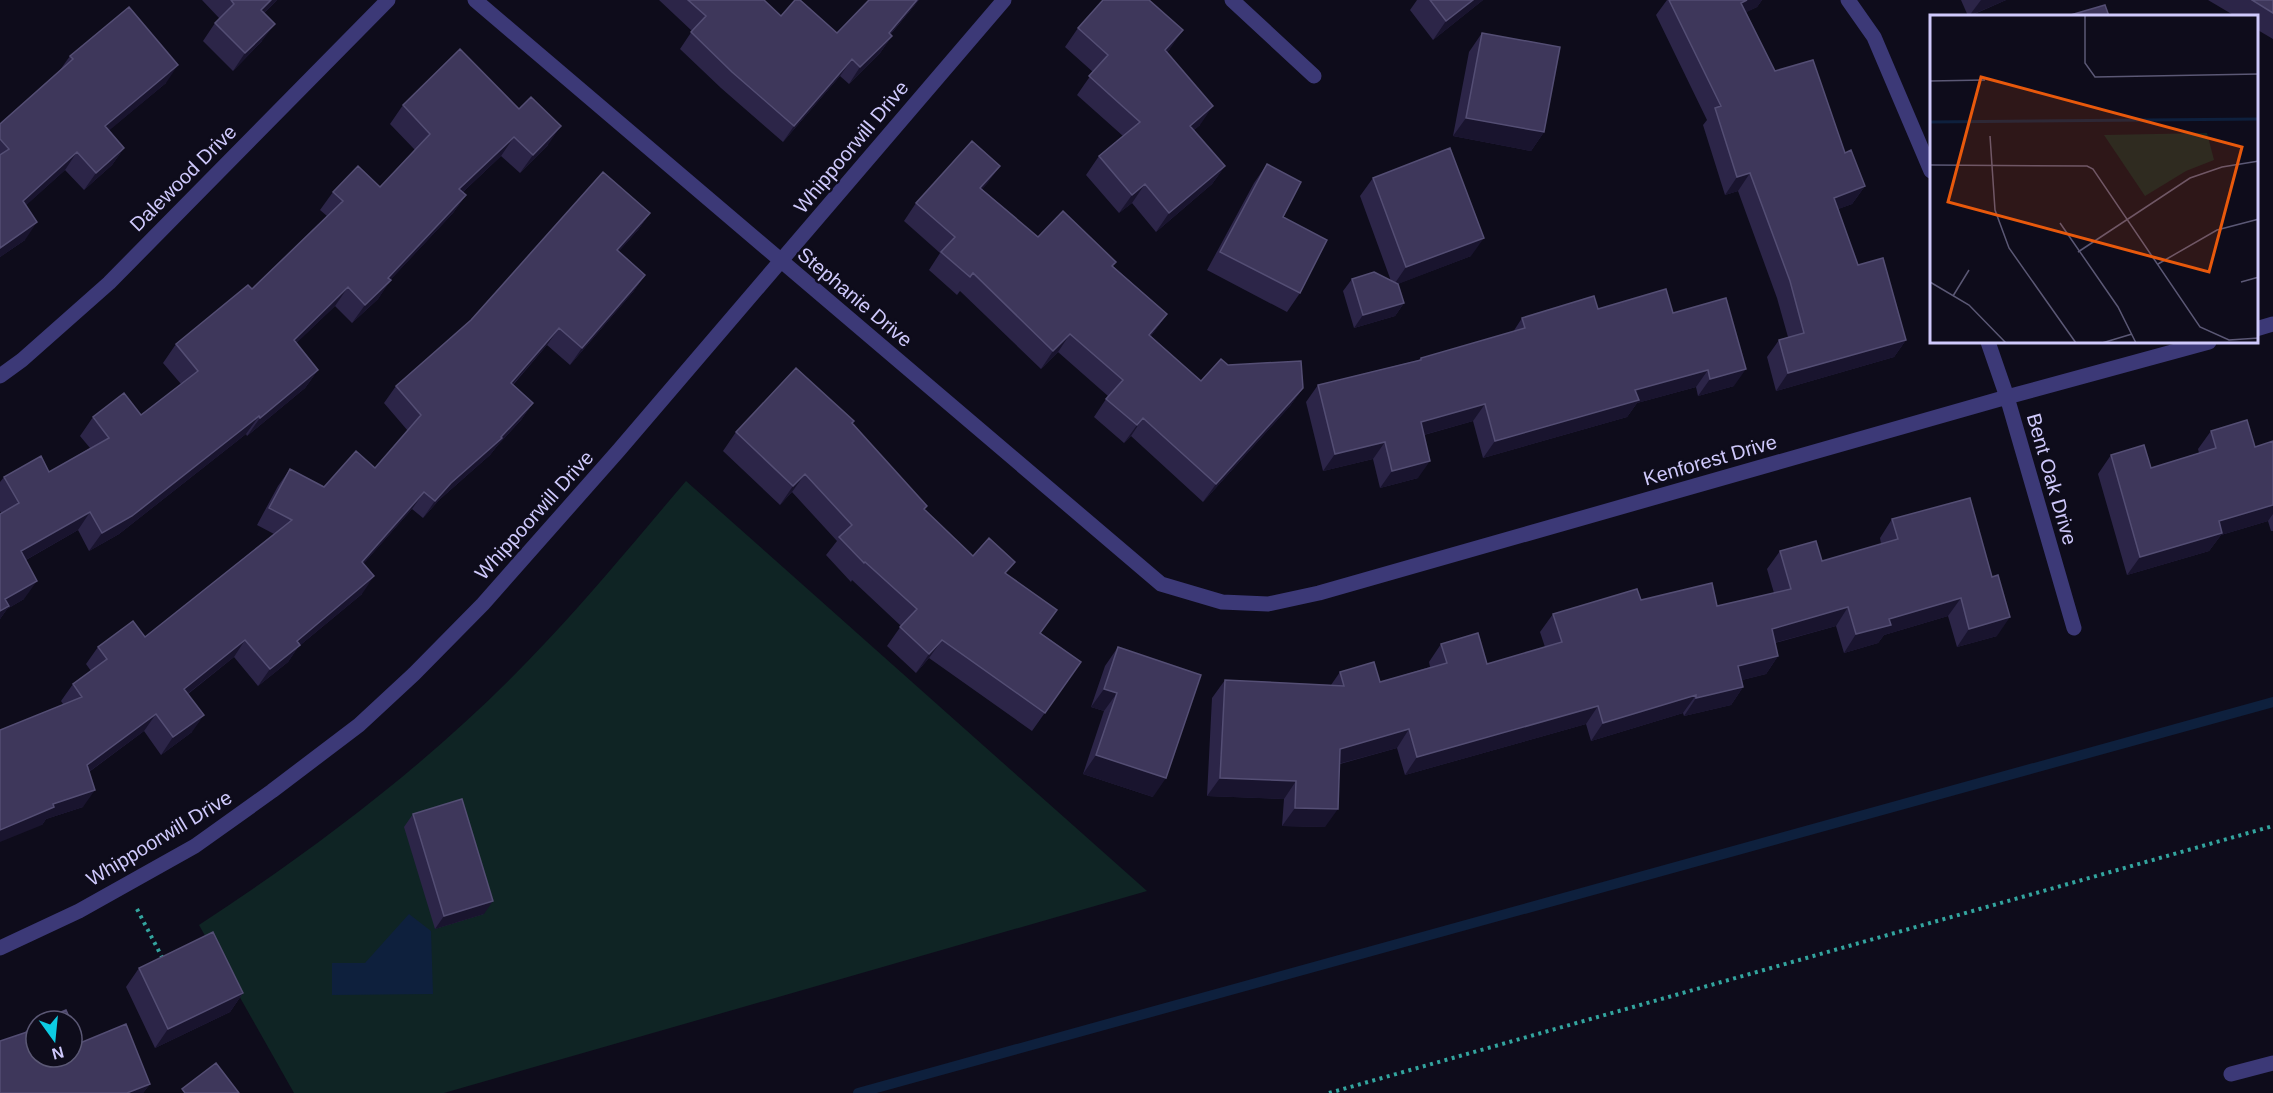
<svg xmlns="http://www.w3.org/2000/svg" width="2273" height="1093" font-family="Arial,sans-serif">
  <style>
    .green { fill: #0f2424 }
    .water { fill: #0e203d }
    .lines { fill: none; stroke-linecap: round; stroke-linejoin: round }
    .stream { stroke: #0e203d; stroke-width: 10 }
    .path { stroke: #33a59f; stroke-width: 4; stroke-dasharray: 3 4.5; stroke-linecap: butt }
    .service { stroke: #3c3977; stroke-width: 15 }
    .minor { stroke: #3c3977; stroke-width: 15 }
    .wall { fill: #2c2548 }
    .shaded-wall { fill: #19142e }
    .building { fill: #3e375b; stroke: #544e74; stroke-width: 1.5 }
    .labels { text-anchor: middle; stroke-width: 5; stroke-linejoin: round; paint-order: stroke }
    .street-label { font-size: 20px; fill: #cfc9fc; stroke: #0e0c1b }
    .inset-river { fill: none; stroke: #0e203d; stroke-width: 3 }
    .inset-road { fill: none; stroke: #5b5875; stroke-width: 1.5 }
    .view { fill: #e8590c; fill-opacity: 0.15; stroke: #e8590c; stroke-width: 3 }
    .inset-edge { fill: none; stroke: #cfc9fc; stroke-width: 3 }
  </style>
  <rect width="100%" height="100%" fill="#0e0c1b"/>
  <path class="green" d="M686 481 1147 891 444 1093H294L199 925C324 843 444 752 546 642 595 590 640 535 686 481Z"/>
  <path class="water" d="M409 914 431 931 433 994 332 995V963H365Z"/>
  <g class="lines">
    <path class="stream" d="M858 1093 2273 702"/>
    <path class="path" d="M137 909 164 961
      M1329 1093 2273 826"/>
    <path class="service" d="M2231 1074 2273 1063"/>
    <path class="minor" d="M475 0 1161 584 1222 602 1268 604 1319 593 2007 397 2209 342
      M1232 0 1314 76
      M1848 0 1874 37 1931 171
      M2256 329 2273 324
      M1988 342 2007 397 2074 628
      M0 376 22 360 109 283 388 0
      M0 948 79 911 195 846 272 791 359 725 414 674 483 604 619 450 1004 0"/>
  </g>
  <path class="wall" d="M202 0H277L264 13 262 41 233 71 203 41 215 23 220 19Z
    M659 0H764L781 16 837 33 869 0H919L890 35 892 36 880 53 849 84 840 76 783 142 721 88 680 49 692 31Z
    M1417 0H1483L1433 40 1410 10Z
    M1667 0H1762L1757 7 1746 12 1775 71 1845 153 1865 186 1852 204 1838 209 1858 265 1906 340 1894 357 1776 391 1767 357 1779 340 1788 337 1777 298 1738 191 1725 195 1703 125 1707 120 1656 15Z
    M1961 0H2006L1970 16H1968Z
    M2208 0H2273V39L2256 29V16H2235Z
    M1078 28 1170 49 1167 52 1200 125 1194 130 1225 166 1212 184 1156 232 1132 203 1119 213 1086 175 1099 156 1123 136 1077 95 1093 72 1065 47Z
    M1482 33 1544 132 1531 151 1453 136 1469 52Z
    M70 56 166 83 109 130 124 148 112 165 84 190 65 170 26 205 25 240 0 257V124L60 70Z
    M403 105 548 145 520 173 501 156 463 192 466 195 453 213 390 280 378 299 352 323 335 306 296 343 318 370 305 388 247 436 246 434 119 534 89 551 78 530 26 560 24 599 7 609 0 619V514L1 513 0 511V482L4 477 49 472 90 448 80 436 93 417 141 415 181 384 163 363 176 344 252 289 327 216 320 210 333 192 380 187 415 150 390 124Z
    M1267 164 1283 217 1300 293 1287 312 1207 270 1254 183Z
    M1000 166 982 189 1038 237 1113 266 1167 314 1151 336 1201 381 1228 365 1303 388 1290 406 1203 502 1131 436 1124 443 1094 417 1108 396 1058 352 1041 369 960 291 957 295 929 270 940 253 904 221 916 203Z
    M1373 178 1471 256 1397 284 1404 303 1395 316 1354 328 1343 291 1352 279 1391 281 1360 196Z
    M650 213 638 230 618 252 645 275 633 292 570 365 547 345 513 385 533 403 521 420 497 446 490 455 439 500 423 518 412 509 363 564 362 594 298 647 288 662 258 686 234 657 188 694 192 732 161 755 144 731 89 772 83 807 46 819 42 825 63 704 61 701 73 684 91 671 86 664 98 647 145 637 274 534 257 525 278 486 290 469 324 487 375 468 408 431 384 403 396 386Z
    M1598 309 1673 313 1734 386 1698 396 1696 387 1637 403 1627 417 1483 458 1473 421 1424 435 1418 478 1380 488 1373 459 1323 471 1306 402 1318 385 1419 360 1421 358 1513 332 1522 318Z
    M852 424 927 506 924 510 973 556 1007 574 1041 633 1081 662 1032 731 929 658 916 673 887 646 901 626 852 580 851 582 826 555 837 541 792 492 780 505 723 451 736 432Z
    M2211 431 2255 447 2273 441V531H2271L2268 521 2221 535 2209 551 2127 575 2098 474 2111 455 2151 468 2199 453 2198 449Z
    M1892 519 1997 636 1957 647 1948 616 1884 635 1878 643 1844 653 1836 626 1775 643 1778 656 1766 674 1742 680 1743 687 1731 705 1684 716 1683 713 1591 741 1586 724 1405 775 1397 748 1340 764 1325 827 1282 826 1284 799 1207 796 1212 698 1225 680 1331 685 1340 672 1380 682 1430 667 1429 662 1441 644 1487 664 1545 647 1540 632 1553 614 1641 600 1717 606 1774 593 1767 569 1780 551 1822 561 1881 544 1880 538Z
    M1118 647 1153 797 1083 774 1104 711 1091 707 1105 666Z
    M413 814 484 914 435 929 404 827Z
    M139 968 243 993 230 1012 155 1048 126 987Z
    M31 1024 80 1043 150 1084 143 1093H0L25 1032Z"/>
  <path class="shaded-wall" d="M271 0H277L249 27 261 10Z
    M917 0H919L877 50 889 33Z
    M1473 0H1483L1433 40 1446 21Z
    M1747 0H1762L1757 7 1729 21 1741 3Z
    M1981 0H2006L1969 16Z
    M275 24 262 41 233 71 245 53Z
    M1183 30 1170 49 1152 69 1165 50Z
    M892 36 880 53 849 84 860 67Z
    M852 59 840 76 783 142 794 126Z
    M178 65 166 83 93 144 105 126Z
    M1213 106 1200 125 1177 144 1190 126Z
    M1466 118 1544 132 1531 151 1453 136Z
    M561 126 548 145 520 173 533 155Z
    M514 137 501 156 446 208 459 189Z
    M124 148 112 165 84 190 96 173Z
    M77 152 65 170 11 219 23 201Z
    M1000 166 987 184 968 206 980 188Z
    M1225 166 1212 184 1156 232 1169 213Z
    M1750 173 1738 191 1725 195 1737 177Z
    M1145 184 1132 203 1119 213 1132 195Z
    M1865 186 1852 204 1822 215 1834 198Z
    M466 195 453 213 381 290 391 280 378 299 352 323 365 305 388 278Z
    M650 213 638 230 605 267 617 250Z
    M37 222 25 240 0 257V248Z
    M1484 238 1471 256 1393 286 1406 267Z
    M645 275 633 292 570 365 582 348Z
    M348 287 335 306 281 358 294 340Z
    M1404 303 1395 316 1354 328 1363 315Z
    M1167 314 1154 332 1136 353 1149 335Z
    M559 328 547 345 499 400 511 383Z
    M1070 334 1058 352 1041 369 1053 351Z
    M1906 340 1894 357 1776 391 1788 373Z
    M1746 369 1734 386 1698 396 1710 379Z
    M318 370 305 388 247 436 260 418Z
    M1708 370 1696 387 1637 403 1627 417 1483 458 1495 441 1635 390Z
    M1303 388 1290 406 1203 502 1216 484Z
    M533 403 521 420 497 446 490 455 439 500 423 518 435 501 451 483 501 437Z
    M1485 404 1473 421 1409 439 1421 422Z
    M259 416 246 434 119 534 89 551 102 533Z
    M1143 418 1131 436 1124 443 1137 425Z
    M1385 442 1373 459 1323 471 1335 454Z
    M1430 461 1418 478 1380 488 1392 471Z
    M805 474 792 492 780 505 793 486Z
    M424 492 412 509 350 579 362 562Z
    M2273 505V514L2268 521 2221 535 2209 551 2127 575 2140 557 2219 521Z
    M90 512 78 530 8 570 21 551Z
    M374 576 362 594 298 647 288 662 258 686 270 669 297 641Z
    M37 581 24 599 7 609 0 619V605L5 599Z
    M1961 598 1948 616 1884 635 1878 643 1844 653 1856 634 1889 619Z
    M1848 607 1836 626 1759 647 1772 629Z
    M2010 617 1997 636 1957 647 1969 629Z
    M245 640 234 657 172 706 184 689Z
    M942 640 929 658 916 673 929 654Z
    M1778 656 1766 674 1726 684 1738 666Z
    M1743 687 1731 705 1684 716 1696 698Z
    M1104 689 1117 693 1104 711 1091 707Z
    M1696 695 1683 713 1591 741 1603 723Z
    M1598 706 1586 724 1405 775 1417 757Z
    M156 714 144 731 75 782 87 765Z
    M204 715 192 732 161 755 173 737Z
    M1409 729 1397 748 1327 767 1340 749Z
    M1096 755 1166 778 1153 797 1083 774Z
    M1220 778 1296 781 1284 799 1207 796Z
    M95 790 83 807 46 819 42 825 0 842V830L53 804Z
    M1295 808 1338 809 1325 827 1282 826Z
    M493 901 484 914 435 929 444 916Z
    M243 993 230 1012 155 1048 168 1029Z
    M150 1084 143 1093H127Z"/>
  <path class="building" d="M231 0H271L261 10 275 24 245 53 215 23 234 4Z
    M688 0H764L781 16 795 0H800L837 33 869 0H917L889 33 892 36 860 67 852 59 794 126 732 72 691 32 706 16Z
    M1103 0H1149L1183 30 1165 50 1213 106 1190 126 1225 166 1169 213 1145 184 1132 195 1099 156 1140 122 1089 76 1108 55 1078 28Z
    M1430 0H1473L1446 21Z
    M1669 0H1747L1741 3 1775 71 1813 60 1845 153 1851 150 1865 186 1834 198 1858 265 1883 258 1906 340 1788 373 1779 340 1804 333 1790 281 1750 173 1737 177 1715 108 1721 106Z
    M2252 0H2273V13Z
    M2105 5 2109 16H2067Z
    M129 7 178 65 105 126 124 148 96 173 77 152 23 201 37 222 0 248V155L9 149 0 139V124L73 59 70 56Z
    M1482 33 1560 47 1544 132 1466 118Z
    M460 49 519 109 531 97 561 126 533 155 514 137 459 189 466 195 388 278 391 280 365 305 348 287 294 340 318 370 260 418 259 416 132 516 102 533 90 512 21 551 37 581 5 599 9 606 0 611V514L19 503 4 477 41 456 49 472 109 438 93 417 124 393 141 415 198 371 176 344 248 285 252 289 343 201 333 192 358 166 380 187 430 134 403 105Z
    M972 141 1000 166 980 188 1038 237 1063 211 1116 262 1112 266 1167 314 1149 335 1201 381 1221 359 1228 365 1301 361 1303 388 1216 484 1143 418 1137 425 1106 399 1123 380 1070 334 1053 351 973 273 970 277 941 252 955 237 916 203Z
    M1450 148 1484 238 1406 267 1373 178Z
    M1267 164 1301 182 1283 217 1327 240 1300 293 1220 252Z
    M603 172 650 213 617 250 645 275 582 348 559 328 511 383 533 403 501 437 502 438 451 483 435 501 424 492 362 562 374 576 297 641 300 645 270 669 245 640 184 689 204 715 173 737 156 714 87 765 95 790 53 804 54 807 0 830V730L82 697 73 684 107 659 98 647 133 621 145 637 292 520 269 508 290 469 324 487 356 451 375 468 421 415 396 386 471 320Z
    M1374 272 1398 284 1404 303 1363 315 1352 279Z
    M1666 289 1673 313 1726 298 1746 369 1710 379 1708 370 1635 390 1639 400 1495 441 1485 404 1421 422 1430 461 1392 471 1385 442 1335 454 1318 385 1421 360V358L1525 328 1522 318 1594 296 1598 309Z
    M796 368 854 421 852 423 927 506 924 509 973 556 989 538 1015 562 1005 573 1057 610 1040 633 1081 662 1045 713 942 640 929 654 900 627 917 609 865 562 864 563 839 537 852 525 805 474 793 486 736 432Z
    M2247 420 2255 447 2273 441V505L2219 521 2222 533 2140 557 2111 455 2144 445 2151 468 2216 448 2211 431Z
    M1970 498 1992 577 1998 575 2010 617 1969 629 1961 598 1889 619 1891 625 1856 634 1848 607 1772 629 1778 656 1738 666 1743 687 1696 698V695L1603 723 1598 706 1417 757 1409 729 1340 749 1338 809 1295 808 1296 781 1220 778 1225 680 1344 686 1340 672 1374 662 1380 682 1447 663 1441 644 1478 633 1487 664 1562 642 1553 614 1637 589 1641 600 1712 583 1717 606 1791 589 1780 551 1816 541 1822 561 1898 539 1892 519Z
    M1118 647 1201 675 1166 778 1096 755 1117 693 1104 689Z
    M462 799 493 901 444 916 413 814Z
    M213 932 243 993 168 1029 139 968Z
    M66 1010 71 1021H39Z
    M36 1022V1057H72V1024L80 1043 126 1024 150 1084 127 1093H0V1041L33 1030 31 1024Z
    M216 1063 239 1093H185L182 1089Z"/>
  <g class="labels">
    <g class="street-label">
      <text transform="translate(851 147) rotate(-50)" y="7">Whippoorwill Drive</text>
      <text transform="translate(183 178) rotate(-45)" y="7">Dalewood Drive</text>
      <text transform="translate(855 297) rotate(40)" y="7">Stephanie Drive</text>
      <text transform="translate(1710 460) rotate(-16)" y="7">Kenforest Drive</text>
      <text transform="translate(2052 479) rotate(74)" y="7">Bent Oak Drive</text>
      <text transform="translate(534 515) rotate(-48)" y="7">Whippoorwill Drive</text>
      <text transform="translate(159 838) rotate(-31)" y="7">Whippoorwill Drive</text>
    </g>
  </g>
  <g transform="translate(1930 15)">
    <rect width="328" height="328" fill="#0e0c1b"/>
    <path d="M277 118 284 145 256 156 215 181 174 120Z" fill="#0f2424"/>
    <path class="inset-river" d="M0 107 329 104"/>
    <path class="inset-road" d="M155 1V48L165 62 329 59M0 66 55 65M60 121 65 195 79 233 146 328M0 150 157 151 163 154 270 312 299 325 329 323M130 208 188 292 206 328M148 237 260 163 292 152 329 146M228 249 287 215 329 204M0 267 39 290 76 328M311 267 329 262M23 281 39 255M172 328 202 319"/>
    <path class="view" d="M51 62 312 132 279 257 18 187Z"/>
    <rect width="328" height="328" class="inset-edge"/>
  </g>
  <g transform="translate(54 1039) rotate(165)"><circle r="28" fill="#0e0c1b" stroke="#5b5875" stroke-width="1.5"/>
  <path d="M0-4.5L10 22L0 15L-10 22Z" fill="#0dcce3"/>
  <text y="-9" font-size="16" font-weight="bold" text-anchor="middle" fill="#cfc9fc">N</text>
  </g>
</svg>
